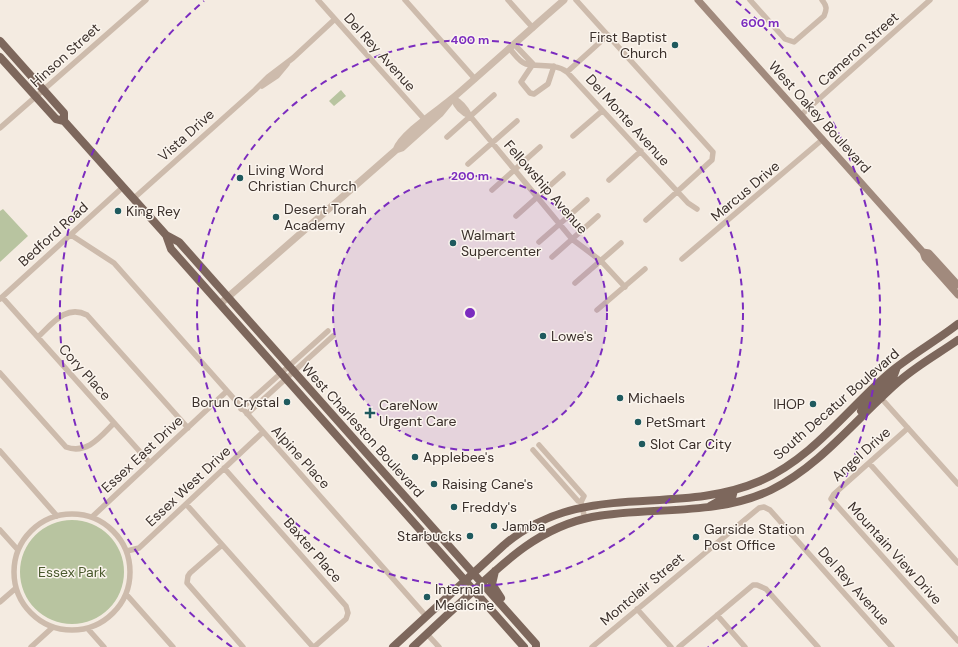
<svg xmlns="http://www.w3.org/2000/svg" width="958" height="647" font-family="'DM Sans',sans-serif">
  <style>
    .green { fill: #b8c4a0 }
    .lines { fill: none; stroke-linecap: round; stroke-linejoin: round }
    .minor { stroke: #cdbbac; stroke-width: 5.5 }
    .tertiary { stroke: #cdbbac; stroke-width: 7 }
    .secondary { stroke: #a18a7d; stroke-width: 7 }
    .primary { stroke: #7d675c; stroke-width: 8 }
    .ring { fill: none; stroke: #7b2cbf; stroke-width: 2; stroke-dasharray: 7 5 }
    .poi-dot { fill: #1f5a5e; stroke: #fbf5ee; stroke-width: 1.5 }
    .labels { text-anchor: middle; stroke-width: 3; stroke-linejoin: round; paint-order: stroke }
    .poi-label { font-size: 14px; fill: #3b302b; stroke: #fbf5ee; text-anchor: start }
    .street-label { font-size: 14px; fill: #3b302b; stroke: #fbf5ee }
    .park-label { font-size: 14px; fill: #4a5a2e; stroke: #fbf5ee }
    .centre { fill: #7b2cbf; stroke: #fbf5ee; stroke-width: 2 }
    .ring-label { font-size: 12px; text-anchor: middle; font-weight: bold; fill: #7b2cbf; stroke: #fbf5ee; stroke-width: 3; stroke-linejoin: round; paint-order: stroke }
  </style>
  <rect width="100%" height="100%" fill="#f4ebe1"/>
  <path class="green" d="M341 90 346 96 334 106 329 101Z
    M3 209 28 236 0 262V211Z
    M20 572a52 52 0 1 1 104 0a52 52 0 1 1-104 0Z"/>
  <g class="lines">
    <path class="minor" d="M318 0 425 120
      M405 0 475 79
      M508 0 533 28
      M576 0 713 152 712 160 646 220
      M750 0 785 39 794 42 824 16C827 9 827 6 822 0
      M514 44 533 64
      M509 48C514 53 519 62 526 64 540 67 555 63 567 72L688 203 697 209
      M533 64 521 82 530 93 534 94 548 84 554 66
      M567 72 608 35
      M262 86 277 76 287 64
      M453 98C461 102 466 108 470 116L572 239 601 261 625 287
      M453 98C456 107 461 113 470 116
      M801 115 930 0
      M0 128 146 0
      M573 136 602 111
      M447 137 494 95
      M468 164 517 121
      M609 180 641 151
      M492 190 540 147
      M133 199 255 90 268 77 293 58 335 19
      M516 216 563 174
      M71 235 114 263 426 616
      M539 242 587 200
      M552 257 598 216
      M682 259 823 139
      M575 283 621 243
      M2 297 150 463
      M0 299 123 187
      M597 310 645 269
      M38 337C52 324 66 304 87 315L188 428
      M0 373 66 447C87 455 101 436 114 423
      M881 398 958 484
      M241 409 328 331
      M247 414 333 336
      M908 428 834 494 831 499 958 641
      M539 445 584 496 581 502 585 519
      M533 450 578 501 581 502
      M0 451 57 516
      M869 463 958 563
      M224 468 346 606 348 613 346 619 314 647
      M186 504 313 647
      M14 572a58 58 0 1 1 116 0a58 58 0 1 1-116 0Z
      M92 517 227 391
      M0 530 18 550
      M222 545 190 573 188 576 187 583 243 647
      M127 551 139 548 263 432
      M126 594 173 647
      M0 602 16 588
      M637 609 671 647
      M717 615 745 647
      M88 629 104 647
      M427 634 439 647
      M31 647 53 627
      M592 647 759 508 764 507 770 510 892 647
      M679 647 753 585H757L766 589 818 647"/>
    <path class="tertiary" d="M396 150C402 133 440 109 454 97 491 65 527 32 564 0
      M220 304 396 150 402 148 440 114 453 98"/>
    <path class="secondary" d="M698 0 923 252 925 258 958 295
      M923 252 929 253 958 285"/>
    <path class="primary" d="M0 41 64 113V121
      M0 57 56 119 64 121 166 235 179 242 536 644V647
      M166 235 171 249 524 647
      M881 398 879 392 893 378 897 367
      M861 411 874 396 872 389
      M710 506 719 501 732 498 734 490
      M495 571 492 584 501 598
      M393 647 504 545C583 478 674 518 760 481 811 459 846 411 887 375 909 356 935 342 958 324
      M413 647C432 629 451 611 470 594 506 560 541 527 592 517 652 506 714 517 771 490 820 466 856 419 897 383 916 366 938 354 958 340"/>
  </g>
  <circle cx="470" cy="313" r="137" fill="#7b2cbf" fill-opacity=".12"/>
  <g class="ring">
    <circle cx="470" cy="313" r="137"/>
    <circle cx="470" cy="313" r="273"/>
    <path d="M232 647A410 410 0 0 1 204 1M736 1A410 410 0 0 1 708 647"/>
  </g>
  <g class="poi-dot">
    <circle cx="675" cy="45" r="4"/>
    <circle cx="240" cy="178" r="4"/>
    <circle cx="118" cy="211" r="4"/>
    <circle cx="276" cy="217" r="4"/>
    <circle cx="453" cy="243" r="4"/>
    <circle cx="543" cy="336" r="4"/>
    <circle cx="620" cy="398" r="4"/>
    <circle cx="287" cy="402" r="4"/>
    <circle cx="813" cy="404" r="4"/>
    <path d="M368 407h4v4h4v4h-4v4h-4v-4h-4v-4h4z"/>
    <circle cx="638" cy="422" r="4"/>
    <circle cx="642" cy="444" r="4"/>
    <circle cx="415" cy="457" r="4"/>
    <circle cx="434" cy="484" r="4"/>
    <circle cx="454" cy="507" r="4"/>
    <circle cx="494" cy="526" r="4"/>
    <circle cx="470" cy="536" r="4"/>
    <circle cx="696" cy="537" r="4"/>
    <circle cx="427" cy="597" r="4"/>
  </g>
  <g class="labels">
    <g class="poi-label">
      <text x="667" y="42" text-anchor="end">First Baptist<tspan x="667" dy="16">Church</tspan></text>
      <text x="248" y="175">Living Word<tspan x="248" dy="16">Christian Church</tspan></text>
      <text x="284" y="214">Desert Torah<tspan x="284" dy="16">Academy</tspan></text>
      <text x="126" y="216">King Rey</text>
      <text x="461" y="240">Walmart<tspan x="461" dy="16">Supercenter</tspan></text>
      <text x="551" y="341">Lowe's</text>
      <text x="628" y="403">Michaels</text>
      <text x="279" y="407" text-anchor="end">Borun Crystal</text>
      <text x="805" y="409" text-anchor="end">IHOP</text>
      <text x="379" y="410">CareNow<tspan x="379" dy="16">Urgent Care</tspan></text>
      <text x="646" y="427">PetSmart</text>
      <text x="650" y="449">Slot Car City</text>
      <text x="423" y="462">Applebee's</text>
      <text x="442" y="489">Raising Cane's</text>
      <text x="462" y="512">Freddy's</text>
      <text x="502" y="531">Jamba</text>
      <text x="704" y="534">Garside Station<tspan x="704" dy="16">Post Office</tspan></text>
      <text x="462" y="541" text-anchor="end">Starbucks</text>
      <text x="435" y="594">Internal<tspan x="435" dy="16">Medicine</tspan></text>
    </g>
    <g class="street-label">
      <text transform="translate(858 49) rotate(-42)" y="5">Cameron Street</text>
      <text transform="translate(380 52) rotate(48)" y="5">Del Rey Avenue</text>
      <text transform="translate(65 55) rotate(-42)" y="5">Hinson Street</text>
      <text transform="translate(820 117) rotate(48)" y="5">West Oakey Boulevard</text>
      <text transform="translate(628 120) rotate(48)" y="5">Del Monte Avenue</text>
      <text transform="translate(186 135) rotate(-42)" y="5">Vista Drive</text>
      <text transform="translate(546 187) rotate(49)" y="5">Fellowship Avenue</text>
      <text transform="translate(745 191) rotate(-40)" y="5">Marcus Drive</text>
      <text transform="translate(53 234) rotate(-42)" y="5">Bedford Road</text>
      <text transform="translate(85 372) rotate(48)" y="5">Cory Place</text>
      <text transform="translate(836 404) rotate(-41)" y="5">South Decatur Boulevard</text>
      <text transform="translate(363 430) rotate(48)" y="5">West Charleston Boulevard</text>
      <text transform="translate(142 454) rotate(-43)" y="5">Essex East Drive</text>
      <text transform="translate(861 454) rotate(-42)" y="5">Angel Drive</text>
      <text transform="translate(301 457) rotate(48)" y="5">Alpine Place</text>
      <text transform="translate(188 486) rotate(-43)" y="5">Essex West Drive</text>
      <text transform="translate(313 550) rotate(49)" y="5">Baxter Place</text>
      <text transform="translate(895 553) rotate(48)" y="5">Mountain View Drive</text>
      <text transform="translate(854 586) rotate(48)" y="5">Del Rey Avenue</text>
      <text transform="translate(642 589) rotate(-40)" y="5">Montclair Street</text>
    </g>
    <g class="park-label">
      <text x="72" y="577">Essex Park</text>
    </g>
  </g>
  <circle cx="470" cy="313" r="6" class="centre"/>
  <g class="ring-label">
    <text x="760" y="27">600 m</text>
    <text x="470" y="44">400 m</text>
    <text x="470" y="180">200 m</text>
  </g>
</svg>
